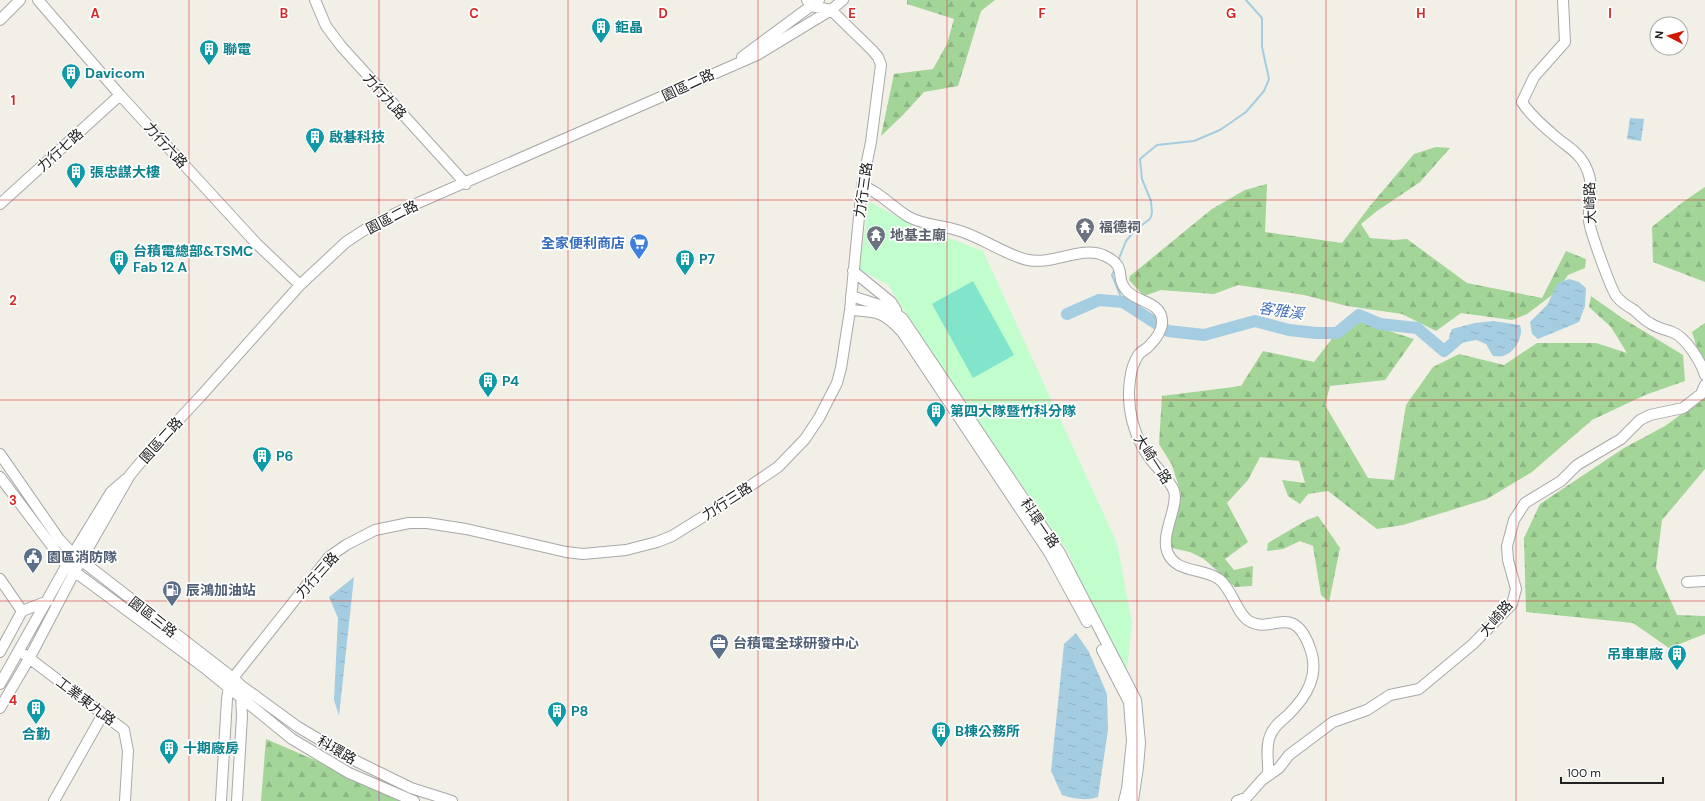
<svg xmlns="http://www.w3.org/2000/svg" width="1705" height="801" font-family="'DM Sans','Noto Sans TC',sans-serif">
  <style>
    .forest { fill: url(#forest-firs) }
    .park { fill: #c2fdcd }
    .pitch { fill: #80e5ca }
    .water { fill: url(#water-ripples) }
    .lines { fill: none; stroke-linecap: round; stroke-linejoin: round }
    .stream { stroke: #a4cde2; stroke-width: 2 }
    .river { stroke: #a4cde2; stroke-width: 12 }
    .minor-casing { stroke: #a8a8a8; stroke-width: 12 }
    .minor { stroke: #fff; stroke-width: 10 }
    .grid { fill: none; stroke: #d62828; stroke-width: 1; stroke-opacity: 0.55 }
    .labels { text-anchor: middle; stroke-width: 3.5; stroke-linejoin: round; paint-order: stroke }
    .culture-label { font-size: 14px; font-weight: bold; fill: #0d838f; stroke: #fff; text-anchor: start }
    .street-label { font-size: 14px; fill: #212121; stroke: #fff }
    .worship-label { font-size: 14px; font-weight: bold; fill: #5b616d; stroke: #fff; text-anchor: start }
    .shop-label { font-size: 14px; font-weight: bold; fill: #366cbe; stroke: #fff; text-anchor: end }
    .service-label { font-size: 14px; font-weight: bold; fill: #4e5e75; stroke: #fff; text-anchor: start }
    .water-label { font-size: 15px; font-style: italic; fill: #4571b8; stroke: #fff }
    .grid-label { font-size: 13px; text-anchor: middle; font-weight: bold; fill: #d62828; stroke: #fff; stroke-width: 3.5; stroke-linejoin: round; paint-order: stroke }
  </style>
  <defs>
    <pattern id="forest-firs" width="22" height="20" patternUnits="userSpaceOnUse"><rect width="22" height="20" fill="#a3d498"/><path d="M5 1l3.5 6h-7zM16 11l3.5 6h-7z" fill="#8cb683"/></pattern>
    <pattern id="water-ripples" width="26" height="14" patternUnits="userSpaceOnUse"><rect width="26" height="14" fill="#a4cde2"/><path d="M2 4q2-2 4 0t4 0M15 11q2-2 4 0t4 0" fill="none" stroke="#8db0c2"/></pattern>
  </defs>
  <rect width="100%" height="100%" fill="#f2efe6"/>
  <path class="forest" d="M907 0H995L981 11 958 86 924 92 903 115 881 136 894 74 933 69 947 44 954 19 907 4Z
    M1436 147 1450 148 1420 182 1377 211 1361 224 1370 238 1394 240 1407 239 1467 283 1542 298 1566 251 1586 259 1585 268 1568 275 1556 292 1527 314 1512 320 1461 313 1436 331 1402 314 1347 306 1304 295 1238 285 1214 294 1161 290 1144 296 1129 280 1130 276 1212 209 1245 190 1267 184 1265 232 1342 243 1370 206 1414 154Z
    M1705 187V282L1653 262 1652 227 1683 202Z
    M1591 296 1622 318 1683 355 1685 381 1645 395 1592 420 1532 472 1487 499 1403 525 1377 529 1328 491 1308 494 1300 504 1288 496 1282 480 1305 483 1299 461 1260 457 1248 480 1227 503 1248 542 1225 559 1234 570 1253 566 1252 586 1235 587 1204 559 1190 552 1172 548 1171 522 1181 494 1172 465 1159 444 1162 396 1241 386 1263 351 1314 362 1348 318 1414 339 1385 380 1330 386 1325 405 1368 478 1394 480 1406 405 1433 367 1459 354 1504 365 1537 343H1596L1627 353 1611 327 1589 307Z
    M1705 323V363L1696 345 1692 332Z
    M1705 397V469L1662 520 1656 568 1677 615 1705 616V634L1669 648 1633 623 1526 612 1524 538 1540 504 1624 448 1665 426Z
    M1318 516 1340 548 1329 602 1321 595 1313 546 1300 541 1283 549 1267 551 1268 543 1307 520Z
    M266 739 410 801H261Z"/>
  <path class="park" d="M869 201 913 226 946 237 983 251 1117 543 1132 623 1126 679 1092 609 1069 554 919 335 888 285 859 269Z"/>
  <path class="pitch" d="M973 281 1014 355 973 378 932 304Z"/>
  <path class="water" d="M1630 118 1644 119 1641 141 1627 139Z
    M1569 279 1579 282 1586 288 1585 306 1579 322 1538 339 1532 334 1530 322 1547 305 1558 283Z
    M1493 321 1520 325C1524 336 1515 353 1503 356 1500 357 1496 356 1493 356L1486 344 1476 340 1451 345 1449 336 1452 329 1475 323Z
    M354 577 339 716 334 700 338 618 329 597Z
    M1076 633 1089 652 1107 694 1108 730 1098 797C1085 801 1075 799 1062 795L1051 771 1064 644Z"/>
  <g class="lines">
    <path class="stream" d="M1118 261 1126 241 1135 230 1150 219 1152 213 1151 201 1142 179 1140 159 1157 145 1194 141 1220 130 1246 112 1264 91 1269 79 1262 47V18L1246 0
      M1115 269 1112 275 1123 302
      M378 801 380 790"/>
    <path class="river" d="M1067 314 1099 300 1123 302 1168 331 1204 335 1255 321 1289 330 1316 333H1337L1359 315 1380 324 1417 328 1444 351 1458 339"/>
    <g class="minor-casing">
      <path id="minor" d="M38 0 120 95 256 243 300 285
        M315 0 326 26 341 46 466 184
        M1563 0 1565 42 1534 77 1522 102C1530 115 1544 127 1556 137 1570 149 1581 153 1588 172 1594 187 1588 205 1589 220 1589 229 1612 292 1617 297 1622 303 1627 306 1634 310 1639 314 1644 320 1650 323 1657 328 1664 329 1672 332 1686 337 1701 362 1705 375
        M0 20 20 0
        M742 57 819 0
        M862 186C879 191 893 208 909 217 925 226 946 225 963 232 984 239 1008 256 1028 260 1053 265 1081 246 1103 255 1130 267 1113 276 1127 291 1137 302 1161 302 1162 320 1163 329 1156 339 1150 345 1147 349 1143 350 1139 354 1134 361 1131 371 1130 380 1126 408 1134 438 1151 460 1158 469 1170 480 1174 491 1179 506 1161 533 1167 551 1175 574 1202 567 1219 579 1233 590 1236 613 1249 621 1272 635 1293 601 1310 648 1320 675 1307 696 1288 715 1281 721 1273 727 1270 736 1265 748 1269 761 1268 774L1262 780
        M0 204 120 95
        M853 271 891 302 896 310
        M851 296 889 308 903 319 1060 553 1136 700 1140 743 1138 767 1133 801
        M850 310C877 312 883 311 902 332L1050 554 1087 622
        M0 454 59 539 73 554 233 678 241 695 242 716 237 801
        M0 477 67 566 206 669 292 739 349 773 414 801
        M0 579 22 611
        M1687 582 1705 581
        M1102 650 1129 702 1132 741 1127 789 1124 801
        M0 652 22 611 48 601
        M25 655 124 730 128 751 125 801
        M236 681 243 687 298 727 354 760 411 788 452 801
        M0 684 73 554 111 492 126 479
        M0 708 30 657 75 571 130 475 155 445 200 397 300 285 346 242 372 225 411 206 757 55 831 10 843 0
        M54 801 103 714
        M221 801 227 699 229 687 233 678 329 557 346 545 375 530 409 523H427L466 529 566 552 583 554 626 550 657 542 672 536 722 505 778 467 805 439 819 418 837 383 841 368 850 310 862 186 871 142 881 65 878 57 872 50 831 10 811 6 807 0
        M1237 801 1246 798 1262 780 1279 768 1289 755 1333 722 1367 710 1390 695 1419 689 1473 644 1512 604 1516 589 1508 560 1507 546 1514 520 1525 503 1561 481 1577 465 1621 439 1640 420 1650 415 1683 408 1701 394 1705 385"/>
    </g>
    <use href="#minor" class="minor"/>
  </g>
  <path class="grid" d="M189 0V801M379 0V801M568 0V801M758 0V801M947 0V801M1137 0V801M1326 0V801M1516 0V801M0 200H1705M0 400H1705M0 601H1705"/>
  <defs>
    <g id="building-pin" transform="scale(1)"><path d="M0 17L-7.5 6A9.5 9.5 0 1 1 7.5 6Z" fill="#0f9aa8" stroke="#fff"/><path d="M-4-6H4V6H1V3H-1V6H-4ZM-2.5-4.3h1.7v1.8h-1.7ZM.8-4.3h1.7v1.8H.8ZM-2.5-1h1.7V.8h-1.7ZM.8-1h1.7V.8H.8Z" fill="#fff"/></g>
    <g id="temple-pin" transform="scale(1)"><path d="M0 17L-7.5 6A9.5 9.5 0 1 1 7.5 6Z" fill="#6b7280" stroke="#fff"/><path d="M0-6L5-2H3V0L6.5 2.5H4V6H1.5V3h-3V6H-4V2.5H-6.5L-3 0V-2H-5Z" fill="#fff"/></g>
    <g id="supermarket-pin" transform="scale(1)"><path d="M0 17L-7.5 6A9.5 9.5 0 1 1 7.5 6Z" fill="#3f7fe0" stroke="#fff"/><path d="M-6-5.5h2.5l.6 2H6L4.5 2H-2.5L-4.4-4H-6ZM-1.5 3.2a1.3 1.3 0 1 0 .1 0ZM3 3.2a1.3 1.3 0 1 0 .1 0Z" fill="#fff"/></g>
    <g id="civic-pin" transform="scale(1)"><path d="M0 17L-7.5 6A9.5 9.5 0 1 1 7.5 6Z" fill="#5c6f8a" stroke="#fff"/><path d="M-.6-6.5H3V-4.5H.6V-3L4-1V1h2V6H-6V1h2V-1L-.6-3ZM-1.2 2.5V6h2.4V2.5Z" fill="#fff"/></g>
    <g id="fuel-pin" transform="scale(1)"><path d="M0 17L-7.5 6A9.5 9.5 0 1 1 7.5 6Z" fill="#5c6f8a" stroke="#fff"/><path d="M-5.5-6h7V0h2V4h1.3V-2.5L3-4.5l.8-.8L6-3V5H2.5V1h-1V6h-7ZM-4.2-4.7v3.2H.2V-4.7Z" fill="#fff"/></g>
    <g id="office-pin" transform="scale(1)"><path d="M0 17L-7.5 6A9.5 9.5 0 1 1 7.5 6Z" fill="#5c6f8a" stroke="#fff"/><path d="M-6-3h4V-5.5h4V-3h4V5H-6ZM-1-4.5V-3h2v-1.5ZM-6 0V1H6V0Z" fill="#fff"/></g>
  </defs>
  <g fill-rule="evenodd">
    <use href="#building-pin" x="601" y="27"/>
    <use href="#building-pin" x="209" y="49"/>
    <use href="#building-pin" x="71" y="73"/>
    <use href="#building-pin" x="315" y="137"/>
    <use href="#building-pin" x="76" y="172"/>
    <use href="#temple-pin" x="1085" y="227"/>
    <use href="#temple-pin" x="876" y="235"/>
    <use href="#supermarket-pin" x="639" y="243"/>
    <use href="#building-pin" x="119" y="259"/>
    <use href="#building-pin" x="685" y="259"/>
    <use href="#building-pin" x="488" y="381"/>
    <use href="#building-pin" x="936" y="411"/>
    <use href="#building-pin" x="262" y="456"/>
    <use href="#civic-pin" x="33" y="557"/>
    <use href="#fuel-pin" x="172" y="590"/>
    <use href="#office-pin" x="719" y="643"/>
    <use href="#building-pin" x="1677" y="654"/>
    <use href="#building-pin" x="36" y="708"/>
    <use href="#building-pin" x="557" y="711"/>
    <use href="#building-pin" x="941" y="731"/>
    <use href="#building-pin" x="169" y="748"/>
  </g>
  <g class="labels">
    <g class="culture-label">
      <text x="615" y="32">鉅晶</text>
      <text x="223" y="54">聯電</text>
      <text x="85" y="78">Davicom</text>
      <text x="329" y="142">啟碁科技</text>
      <text x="90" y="177">張忠謀大樓</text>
      <text x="133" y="256">台積電總部&amp;TSMC<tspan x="133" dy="16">Fab 12 A</tspan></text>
      <text x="699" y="264">P7</text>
      <text x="502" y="386">P4</text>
      <text x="950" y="416">第四大隊暨竹科分隊</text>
      <text x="276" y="461">P6</text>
      <text x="1663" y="659" text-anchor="end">吊車車廠</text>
      <text x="571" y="716">P8</text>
      <text x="955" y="736">B棟公務所</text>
      <text x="36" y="739" text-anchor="middle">合勤</text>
      <text x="183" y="753">十期廠房</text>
    </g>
    <g class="street-label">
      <text transform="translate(688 85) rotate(-25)" y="5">園區二路</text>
      <text transform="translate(385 96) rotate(48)" y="5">力行九路</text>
      <text transform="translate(166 145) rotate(48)" y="5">力行六路</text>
      <text transform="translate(60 150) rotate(-42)" y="5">力行七路</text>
      <text transform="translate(863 190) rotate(-82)" y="5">力行三路</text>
      <text transform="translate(1590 203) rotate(-92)" y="5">大崎路</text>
      <text transform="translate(392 217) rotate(-27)" y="5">園區二路</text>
      <text transform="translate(161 440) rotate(-48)" y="5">園區二路</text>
      <text transform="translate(1153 459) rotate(57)" y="5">大崎一路</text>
      <text transform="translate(727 501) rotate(-33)" y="5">力行三路</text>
      <text transform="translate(1040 523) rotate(56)" y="5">科環一路</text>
      <text transform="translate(317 575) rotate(-48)" y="5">力行三路</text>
      <text transform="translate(153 617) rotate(38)" y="5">園區三路</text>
      <text transform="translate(1496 618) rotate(-49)" y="5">大崎路</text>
      <text transform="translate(86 701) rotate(37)" y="5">工業東九路</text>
      <text transform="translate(337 750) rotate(30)" y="5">科環路</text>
    </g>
    <g class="worship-label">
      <text x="1099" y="232">福德祠</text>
      <text x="890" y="240">地基主廟</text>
    </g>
    <g class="shop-label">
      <text x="625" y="248">全家便利商店</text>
    </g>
    <g class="service-label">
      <text x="47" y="562">園區消防隊</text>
      <text x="186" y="595">辰鴻加油站</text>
      <text x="733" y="648">台積電全球研發中心</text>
    </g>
    <g class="water-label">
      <text transform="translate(1281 311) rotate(8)" y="5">客雅溪</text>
    </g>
  </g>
  <g class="grid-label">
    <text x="95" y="18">A</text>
    <text x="284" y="18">B</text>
    <text x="474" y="18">C</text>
    <text x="663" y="18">D</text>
    <text x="852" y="18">E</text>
    <text x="1042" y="18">F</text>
    <text x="1231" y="18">G</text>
    <text x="1421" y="18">H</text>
    <text x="1610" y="18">I</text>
    <text x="13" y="105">1</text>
    <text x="13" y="305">2</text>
    <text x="13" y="505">3</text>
    <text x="13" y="705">4</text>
  </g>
  <g transform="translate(1669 36) rotate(276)"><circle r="19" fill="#ffffff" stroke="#a6a6a6"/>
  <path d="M0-3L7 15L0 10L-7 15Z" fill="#d11800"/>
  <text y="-6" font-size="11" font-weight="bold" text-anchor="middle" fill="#212121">N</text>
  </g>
  <path d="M1561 777v6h102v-6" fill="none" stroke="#212121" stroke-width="2"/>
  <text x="1567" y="777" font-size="12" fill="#212121" stroke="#ffffff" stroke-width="3" paint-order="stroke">100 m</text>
</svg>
